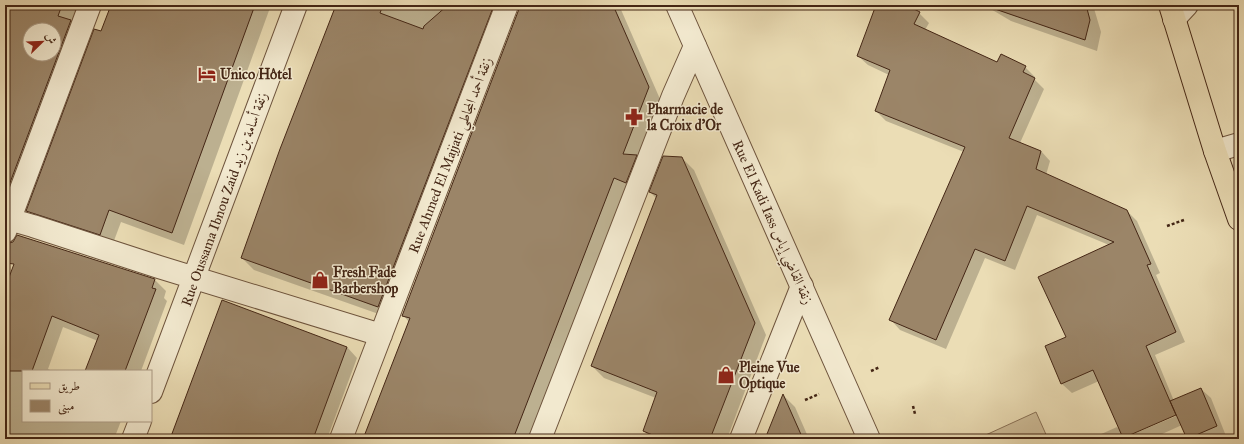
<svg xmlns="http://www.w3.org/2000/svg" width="1244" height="444" font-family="'IM FELL Great Primer',Amiri,serif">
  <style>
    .green { fill: #cfbe9a; stroke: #8a7258 }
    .shadow { fill: #0003; fill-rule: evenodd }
    .building { fill: #9b8568; stroke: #442615; fill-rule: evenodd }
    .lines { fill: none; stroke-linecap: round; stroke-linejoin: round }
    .minor-casing { stroke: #6e543d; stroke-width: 24 }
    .tertiary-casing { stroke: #6e543d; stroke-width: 24 }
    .primary-casing { stroke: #442615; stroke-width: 24 }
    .path { stroke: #442615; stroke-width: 2.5; stroke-dasharray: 3 2; stroke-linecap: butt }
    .minor { stroke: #f2e9cf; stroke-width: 22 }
    .tertiary { stroke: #f2e9cf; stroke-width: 22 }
    .primary { stroke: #ebddb5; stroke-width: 22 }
    .labels { text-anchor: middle; stroke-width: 3; stroke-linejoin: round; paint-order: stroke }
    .poi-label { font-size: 14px; font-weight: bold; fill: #442615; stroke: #f2e9cf; text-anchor: start }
    .street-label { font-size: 14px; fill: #442615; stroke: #f2e9cf }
  </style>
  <rect width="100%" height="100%" fill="#ebddb5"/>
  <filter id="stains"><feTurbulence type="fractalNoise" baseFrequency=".005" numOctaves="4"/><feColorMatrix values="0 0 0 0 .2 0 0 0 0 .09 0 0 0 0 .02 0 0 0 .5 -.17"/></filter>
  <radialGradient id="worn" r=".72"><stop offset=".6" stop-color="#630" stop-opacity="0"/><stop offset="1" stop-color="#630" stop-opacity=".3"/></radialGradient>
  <path class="green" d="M1036 412 1048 439H977Z"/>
  <path class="shadow" d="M5 5H78L5 203ZM30 30H54V54H30Z
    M112 5H271L184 245 121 222 112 246 47 225 35 213Z
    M337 5H516L390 318 254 270 242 258Z
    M520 5H619L660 99 529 439H364L409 322 403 315 520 10Z
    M877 5H904L919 13 929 23 925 30 997 63 1025 67 1035 77 1034 79 1044 89 1020 143 1041 151 1050 161 1046 175 1127 211 1137 221 1160 273 1156 275 1185 342 1155 355 1174 401 1201 389 1211 398 1226 436 1218 439H1189L1182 425 1151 439H1090L1117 427 1120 430 1099 381 1072 393 1062 384 1046 347 1067 337 1109 245 1037 215 1015 270 985 258 946 349 900 330 891 320 964 152 886 121 876 111 889 75 868 65 858 56ZM1180 412 1181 414 1126 437V435Z
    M984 5H1093L1101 32 1097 51 1011 21Z
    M682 158 694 170 766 335 727 439H652L644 431 656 398 604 378 592 366 656 198 650 192Z
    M155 280 166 291 164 298 167 301 141 371H86L98 341 63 327 48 369 52 371H23V421H121L114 439H5V289Z
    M347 347 357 358 327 439H171Z
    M783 395 795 407 809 439H766Z"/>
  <path class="building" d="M5 5H62L58 16 71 20 5 196ZM30 30H54V54H30Z
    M111 5H255L172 233 109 210 100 235 26 211 94 29 101 31Z
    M336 5H383L380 13 423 29 424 26 448 5H494L378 307 241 258 280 149Z
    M519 5H613L649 87 623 154 637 155 626 183 614 178 513 439H363L410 318 402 316 519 9Z
    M876 5H906L920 12 914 24 997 62 1001 54 1026 66 1023 72 1035 78 1009 138 1041 151 1036 169 1127 210 1151 264 1147 265 1176 332 1146 346 1176 415 1123 438 1093 370 1061 384 1045 346 1066 337 1038 277 1114 242 1027 206 1005 261 975 249 936 340 889 320 965 147 875 111 890 70 857 56Z
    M996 5H1086L1090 20 1085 40 995 9Z
    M663 156 682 157 755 323 710 439H662L643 431 657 392 591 366 657 195 649 192Z
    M17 235 155 279 152 288 156 289 125 371H85L99 335 52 316 32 371H5V288L14 264 5 263V244L13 242Z
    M222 300 347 347 313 439H170Z
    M1201 388 1217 426 1187 439 1170 401Z
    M783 394 803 439H765Z"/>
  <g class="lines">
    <g class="minor-casing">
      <path id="minor" d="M1174 19 1187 5
        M1215 151 1239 144
        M5 218 33 226 159 267 381 335
        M5 232 90 5
        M151 392 296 5
        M133 439 140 421
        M341 439 507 5
        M540 439 673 96 695 46
        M741 439 802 286"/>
    </g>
    <g class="tertiary-casing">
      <path id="tertiary" d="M677 5 869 439"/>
    </g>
    <g class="primary-casing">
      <path id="primary" d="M1170 5 1215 151 1239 219"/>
    </g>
    <path class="path" d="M1167 226 1184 220
      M871 371 880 367
      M805 400 819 394
      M913 406 915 414"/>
    <use href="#minor" class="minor"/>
    <use href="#tertiary" class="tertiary"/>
    <use href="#primary" class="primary"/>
  </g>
  <defs>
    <g id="hotel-bare" transform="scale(1.38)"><path d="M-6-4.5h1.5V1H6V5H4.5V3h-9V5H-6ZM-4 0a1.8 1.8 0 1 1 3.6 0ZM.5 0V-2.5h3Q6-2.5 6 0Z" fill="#8f2418" stroke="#f2e9cf" stroke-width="2.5" paint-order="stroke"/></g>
    <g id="pharmacy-bare" transform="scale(1.38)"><path d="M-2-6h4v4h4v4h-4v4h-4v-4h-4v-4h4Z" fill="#8f2418" stroke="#f2e9cf" stroke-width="2.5" paint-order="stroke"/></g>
    <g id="shop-bare" transform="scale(1.38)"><path d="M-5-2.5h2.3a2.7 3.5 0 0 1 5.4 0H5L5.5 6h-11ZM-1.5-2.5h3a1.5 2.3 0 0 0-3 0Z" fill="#8f2418" stroke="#f2e9cf" stroke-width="2.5" paint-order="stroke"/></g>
  </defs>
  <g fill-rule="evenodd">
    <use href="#hotel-bare" x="207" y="74"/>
    <use href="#pharmacy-bare" x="634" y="117"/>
    <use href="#shop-bare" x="320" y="280"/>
    <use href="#shop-bare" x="726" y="375"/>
  </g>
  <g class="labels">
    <g class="poi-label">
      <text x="220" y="79">Unico Hôtel</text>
      <text x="647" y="114">Pharmacie de<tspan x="647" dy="16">la Croix d'Or</tspan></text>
      <text x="333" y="277">Fresh Fade<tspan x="333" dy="16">Barbershop</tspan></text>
      <text x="739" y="372">Pleine Vue<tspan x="739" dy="16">Optique</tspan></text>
    </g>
    <g class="street-label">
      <text transform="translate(450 155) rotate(-69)" y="5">Rue Ahmed El Majjati زنقة أحمد المجاطي</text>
      <text transform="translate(224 199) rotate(-70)" y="5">Rue Oussama Ibnou Zaid زنقة أسامة بن زيد</text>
      <text transform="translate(773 222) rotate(66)" y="5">Rue El Kadi Iass زنقة القاضي إياس</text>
    </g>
  </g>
  <rect width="1244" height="444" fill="none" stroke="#ebddb5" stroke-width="20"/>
  <rect x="6" y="6" width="1232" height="432" fill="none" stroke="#442615" stroke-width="2"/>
  <rect x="10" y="10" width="1224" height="424" fill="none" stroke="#442615"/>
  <rect x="22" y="370" width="130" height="52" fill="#f2e9cf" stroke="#ac9b85"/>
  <rect x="30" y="383" width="20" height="6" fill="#ebddb5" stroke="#ac9b85"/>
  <text x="58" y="390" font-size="12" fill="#442615">طريق</text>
  <rect x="30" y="400" width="20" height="12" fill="#9b8568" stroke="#ac9b85"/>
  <text x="58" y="410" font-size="12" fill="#442615">مبنى</text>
  <g transform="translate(42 42) rotate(67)"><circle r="19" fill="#f2e9cf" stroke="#ac9b85"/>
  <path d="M0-3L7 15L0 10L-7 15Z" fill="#8f2418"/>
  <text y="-6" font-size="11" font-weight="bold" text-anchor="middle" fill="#442615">ش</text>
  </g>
  <rect width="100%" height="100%" filter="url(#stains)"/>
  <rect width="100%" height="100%" fill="url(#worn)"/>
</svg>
